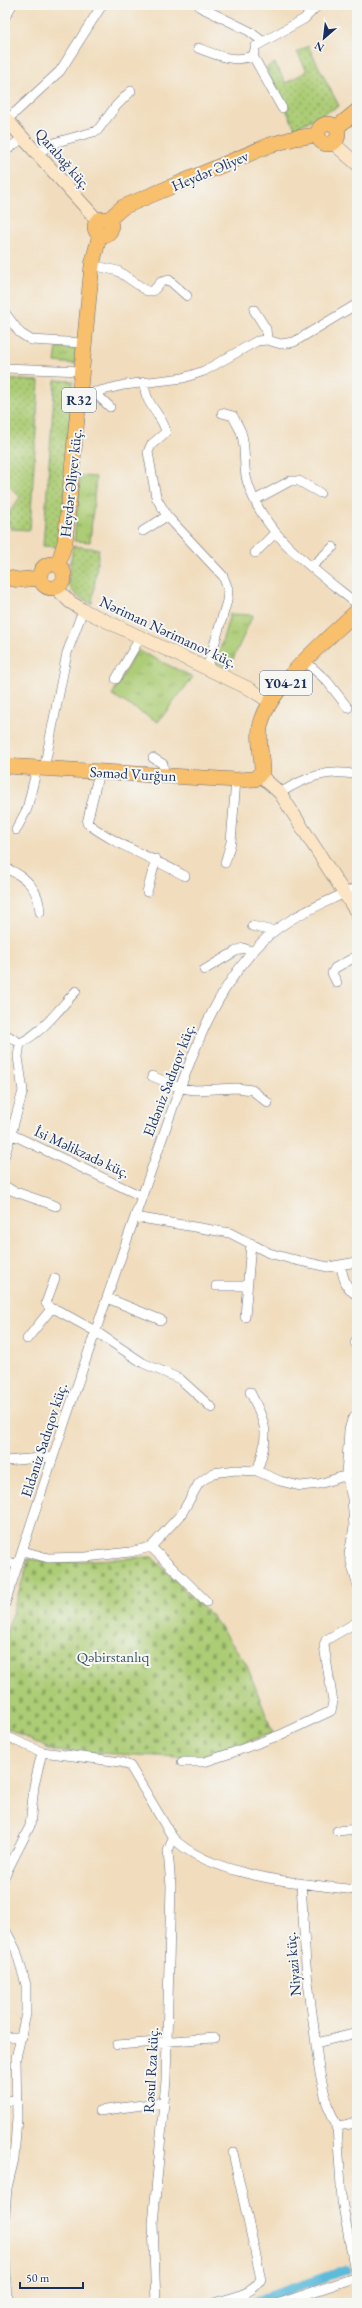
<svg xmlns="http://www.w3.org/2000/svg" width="362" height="2308" font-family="'EB Garamond',serif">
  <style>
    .grass { fill: url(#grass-tufts); stroke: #647e69 }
    .cemetery { fill: url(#cemetery-stones); stroke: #647e69 }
    .park { fill: url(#park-dots); stroke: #647e69 }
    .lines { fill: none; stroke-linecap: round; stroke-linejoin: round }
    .canal { stroke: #5cbada; stroke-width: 9 }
    .street-casing { stroke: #666c7f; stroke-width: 10 }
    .secondary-casing { stroke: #666c7f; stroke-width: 14 }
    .primary-casing { stroke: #666c7f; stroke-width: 16 }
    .street { stroke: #fff; stroke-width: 9 }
    .secondary { stroke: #fce5c4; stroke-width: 13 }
    .primary { stroke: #f8bf6c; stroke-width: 15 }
    .labels { text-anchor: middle; stroke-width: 4; stroke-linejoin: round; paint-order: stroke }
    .shield { fill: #f6f6f2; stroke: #5d6b8a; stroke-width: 1 }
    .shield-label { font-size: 14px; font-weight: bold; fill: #1b2f5e }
    .street-label { font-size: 15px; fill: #1b2f5e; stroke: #f6f6f2 }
    .park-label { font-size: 15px; fill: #3f5664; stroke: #f6f6f2 }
  </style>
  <defs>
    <pattern id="grass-tufts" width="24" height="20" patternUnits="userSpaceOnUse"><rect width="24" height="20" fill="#accc74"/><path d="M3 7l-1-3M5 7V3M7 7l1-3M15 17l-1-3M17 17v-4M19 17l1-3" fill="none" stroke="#8ba662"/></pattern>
    <pattern id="cemetery-stones" width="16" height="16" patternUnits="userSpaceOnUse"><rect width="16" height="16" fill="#accc74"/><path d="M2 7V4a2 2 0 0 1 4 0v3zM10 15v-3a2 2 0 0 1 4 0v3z" fill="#8ba662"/></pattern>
    <pattern id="park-dots" width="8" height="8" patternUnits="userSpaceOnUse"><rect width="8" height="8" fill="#accc74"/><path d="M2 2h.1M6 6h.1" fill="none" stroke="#8ba662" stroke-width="1.8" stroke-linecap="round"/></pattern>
  </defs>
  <rect width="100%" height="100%" fill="#f6f6f2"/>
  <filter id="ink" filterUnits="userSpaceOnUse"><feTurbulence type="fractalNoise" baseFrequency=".025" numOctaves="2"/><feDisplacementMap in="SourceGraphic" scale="8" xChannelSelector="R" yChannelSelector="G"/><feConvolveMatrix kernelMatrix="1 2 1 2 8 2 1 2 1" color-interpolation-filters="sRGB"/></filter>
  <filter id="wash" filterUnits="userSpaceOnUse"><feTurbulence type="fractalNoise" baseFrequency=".012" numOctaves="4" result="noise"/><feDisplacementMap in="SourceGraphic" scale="16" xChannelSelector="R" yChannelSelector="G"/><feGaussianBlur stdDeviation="0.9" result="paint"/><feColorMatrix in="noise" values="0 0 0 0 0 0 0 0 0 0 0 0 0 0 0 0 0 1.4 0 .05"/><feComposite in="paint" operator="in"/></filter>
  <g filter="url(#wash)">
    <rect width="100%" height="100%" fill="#f1ddbd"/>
    <path class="grass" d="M57 347 77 349 75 364 55 362Z
      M80 476 96 477 90 542 74 541Z
      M230 614 253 615 229 668 216 663Z
      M137 650 193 677 158 722 112 695Z"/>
    <path class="cemetery" d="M152 1557 212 1616 246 1663 273 1733 199 1758 53 1751 5 1727V1637L29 1559 56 1562Z"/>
    <path class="park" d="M308 46 339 106 295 128 266 68 275 63 286 83 307 71 297 52Z
      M5 379 39 381 30 530 11 529 6 517 20 497 5 482Z
      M55 380 73 381 61 547 43 546Z
      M73 546 99 549 92 604C81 599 72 595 68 582Z"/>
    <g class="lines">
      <path class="canal" d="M250 2303 346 2270"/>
    </g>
  </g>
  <g filter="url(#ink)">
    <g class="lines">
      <g class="street-casing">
        <path id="street" d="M200 7 249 31 262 41
          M5 17 12 5
          M198 48C216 55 234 63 253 56L256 46 304 19 318 5
          M253 56 282 108
          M7 120 60 71 102 5
          M5 151 23 138
          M37 153 57 142 97 131 116 106 131 91
          M92 265 118 271 147 291H153L161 282 169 280 187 296
          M254 310 266 329 267 340
          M5 313 20 333 31 340 83 343
          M5 368 82 371
          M144 382C145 407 162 413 166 432L151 445 148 452 156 497 167 516 223 576 228 589 227 601 207 669
          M94 392 110 407
          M79 396 124 385 183 378 204 371 257 341 267 340 281 344 294 342 357 304
          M222 413 233 416C235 421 239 427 241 432 247 448 242 468 248 484 265 537 315 570 357 604
          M255 500 290 481H299L320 493
          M143 531 167 516
          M255 553 275 533
          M311 567 333 547
          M305 661 327 681 348 708
          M116 679 140 638
          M153 758 163 764 164 775
          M44 769 67 653 83 610
          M99 772 87 823C116 845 153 858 185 876
          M280 793C304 778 328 768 357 775
          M16 830 27 809 37 768
          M225 863 231 842 236 780
          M5 868C26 876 39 889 40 912
          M147 892 156 859
          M252 926 273 931
          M204 970 236 951 243 948 253 952
          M337 983 332 973 335 968 357 956
          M5 1034 20 1043 18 1057 23 1091 5 1155
          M20 1043C42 1033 59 1009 76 991
          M152 1076 180 1088 195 1090 237 1088 252 1090 268 1103
          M11 1134 141 1196
          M5 1186 13 1191 56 1206
          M135 1217 230 1233 269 1253 291 1259 328 1267 357 1262
          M341 1266C343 1278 346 1289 357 1295
          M216 1286H247
          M107 1298 161 1320
          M51 1309 46 1303 55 1278
          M245 1317 251 1243
          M27 1339 51 1309 57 1310 95 1331 143 1363 180 1379 212 1408
          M355 1343 357 1339
          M250 1392C267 1425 270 1435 257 1471
          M357 1414 352 1420 349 1430 346 1475 352 1498 354 1527 349 1554 357 1584
          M5 1461 52 1457
          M151 1547 207 1602
          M23 1551 48 1558 86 1557 130 1552 151 1547 182 1513 199 1483 213 1473 236 1470 257 1471 280 1481 300 1486 319 1484 357 1472
          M5 1562 18 1564
          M5 1604C45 1479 87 1355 130 1231 144 1190 158 1150 172 1110 194 1049 215 990 261 943 287 916 324 904 357 887
          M5 1736 42 1752 121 1762 130 1766 173 1838C211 1877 305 1884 357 1890
          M182 1762H204L231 1753 280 1735 331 1711 333 1702 324 1646 326 1640 357 1622
          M337 1831 357 1829
          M5 1875 30 1826 34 1786 42 1752
          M301 1883 306 1965 319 2069 327 2104 337 2126 342 2201 356 2277
          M5 1929 16 1950 26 1985V2014L16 2058 17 2118 14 2159 7 2188 5 2214
          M5 2037H22
          M316 2043 357 2033
          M117 2045 214 2038
          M5 2101 16 2100
          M99 2111 164 2102
          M337 2126 357 2123
          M5 2258 7 2303
          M156 2303 153 2224 166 2080 171 1886 168 1851 173 1838
          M214 2303C230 2298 253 2295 261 2279L233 2153
          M280 2303 357 2277"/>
      </g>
      <g class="secondary-casing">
        <path id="secondary" d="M5 118 98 221
          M333 143 357 164
          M55 587 70 602 83 610 250 689 270 702
          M260 775 280 793 357 913"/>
      </g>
      <g class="primary-casing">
        <path id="primary" d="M318 134a10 10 0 1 1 20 0a10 10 0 1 1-20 0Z
          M336 128 357 111
          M95 227a8 8 0 1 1 16 0a8 8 0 1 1-16 0Z
          M108 220 123 207 270 145 295 138 317 135
          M40 576a12 12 0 1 1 24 0a12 12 0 1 1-24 0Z
          M58 565 65 542 92 265 100 234
          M5 577 18 580 40 578
          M5 766 236 780 255 779 262 771C262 757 258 742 260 728 266 689 329 638 357 611"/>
      </g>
      <use href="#street" class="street"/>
      <use href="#secondary" class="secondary"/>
      <use href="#primary" class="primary"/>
    </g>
  </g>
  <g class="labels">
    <g class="shield">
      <rect x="62" y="388" width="34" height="24" rx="3"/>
      <rect x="260" y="671" width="52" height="24" rx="3"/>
    </g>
    <g class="shield-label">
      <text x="79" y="405">R32</text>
      <text x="286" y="688">Y04-21</text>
    </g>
    <g class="street-label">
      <text transform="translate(63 159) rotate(49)" y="5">Qarabağ küç.</text>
      <text transform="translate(210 171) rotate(-23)" y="5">Heydər Əliyev</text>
      <text transform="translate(71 483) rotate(-84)" y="5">Heydər Əliyev küç.</text>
      <text transform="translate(168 632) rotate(25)" y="5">Nəriman Nərimanov küç.</text>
      <text transform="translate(133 774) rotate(3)" y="5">Səməd Vurğun</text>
      <text transform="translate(169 1080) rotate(-69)" y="5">Eldəniz Sadıqov küç.</text>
      <text transform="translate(82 1152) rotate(25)" y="5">İsi Məlikzadə küç.</text>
      <text transform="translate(44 1440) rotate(-72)" y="5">Eldəniz Sadıqov küç.</text>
      <text transform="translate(293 1964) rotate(-95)" y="5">Niyazi küç.</text>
      <text transform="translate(151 2070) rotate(-87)" y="5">Rəsul Rza küç.</text>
    </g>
    <g class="park-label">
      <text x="113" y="1662">Qəbirstanlıq</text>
    </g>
  </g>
  <rect width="362" height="2308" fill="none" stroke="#f6f6f2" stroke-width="20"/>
  <g transform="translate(324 38) rotate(208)" stroke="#f6f6f2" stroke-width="3" paint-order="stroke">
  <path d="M0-3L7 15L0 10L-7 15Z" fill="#1b2f5e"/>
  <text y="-6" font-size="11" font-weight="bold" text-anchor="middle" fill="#1b2f5e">N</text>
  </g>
  <path d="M20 2282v6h63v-6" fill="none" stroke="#1b2f5e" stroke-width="2"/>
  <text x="26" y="2282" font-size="12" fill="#1b2f5e" stroke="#f6f6f2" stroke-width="3" paint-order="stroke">50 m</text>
</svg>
